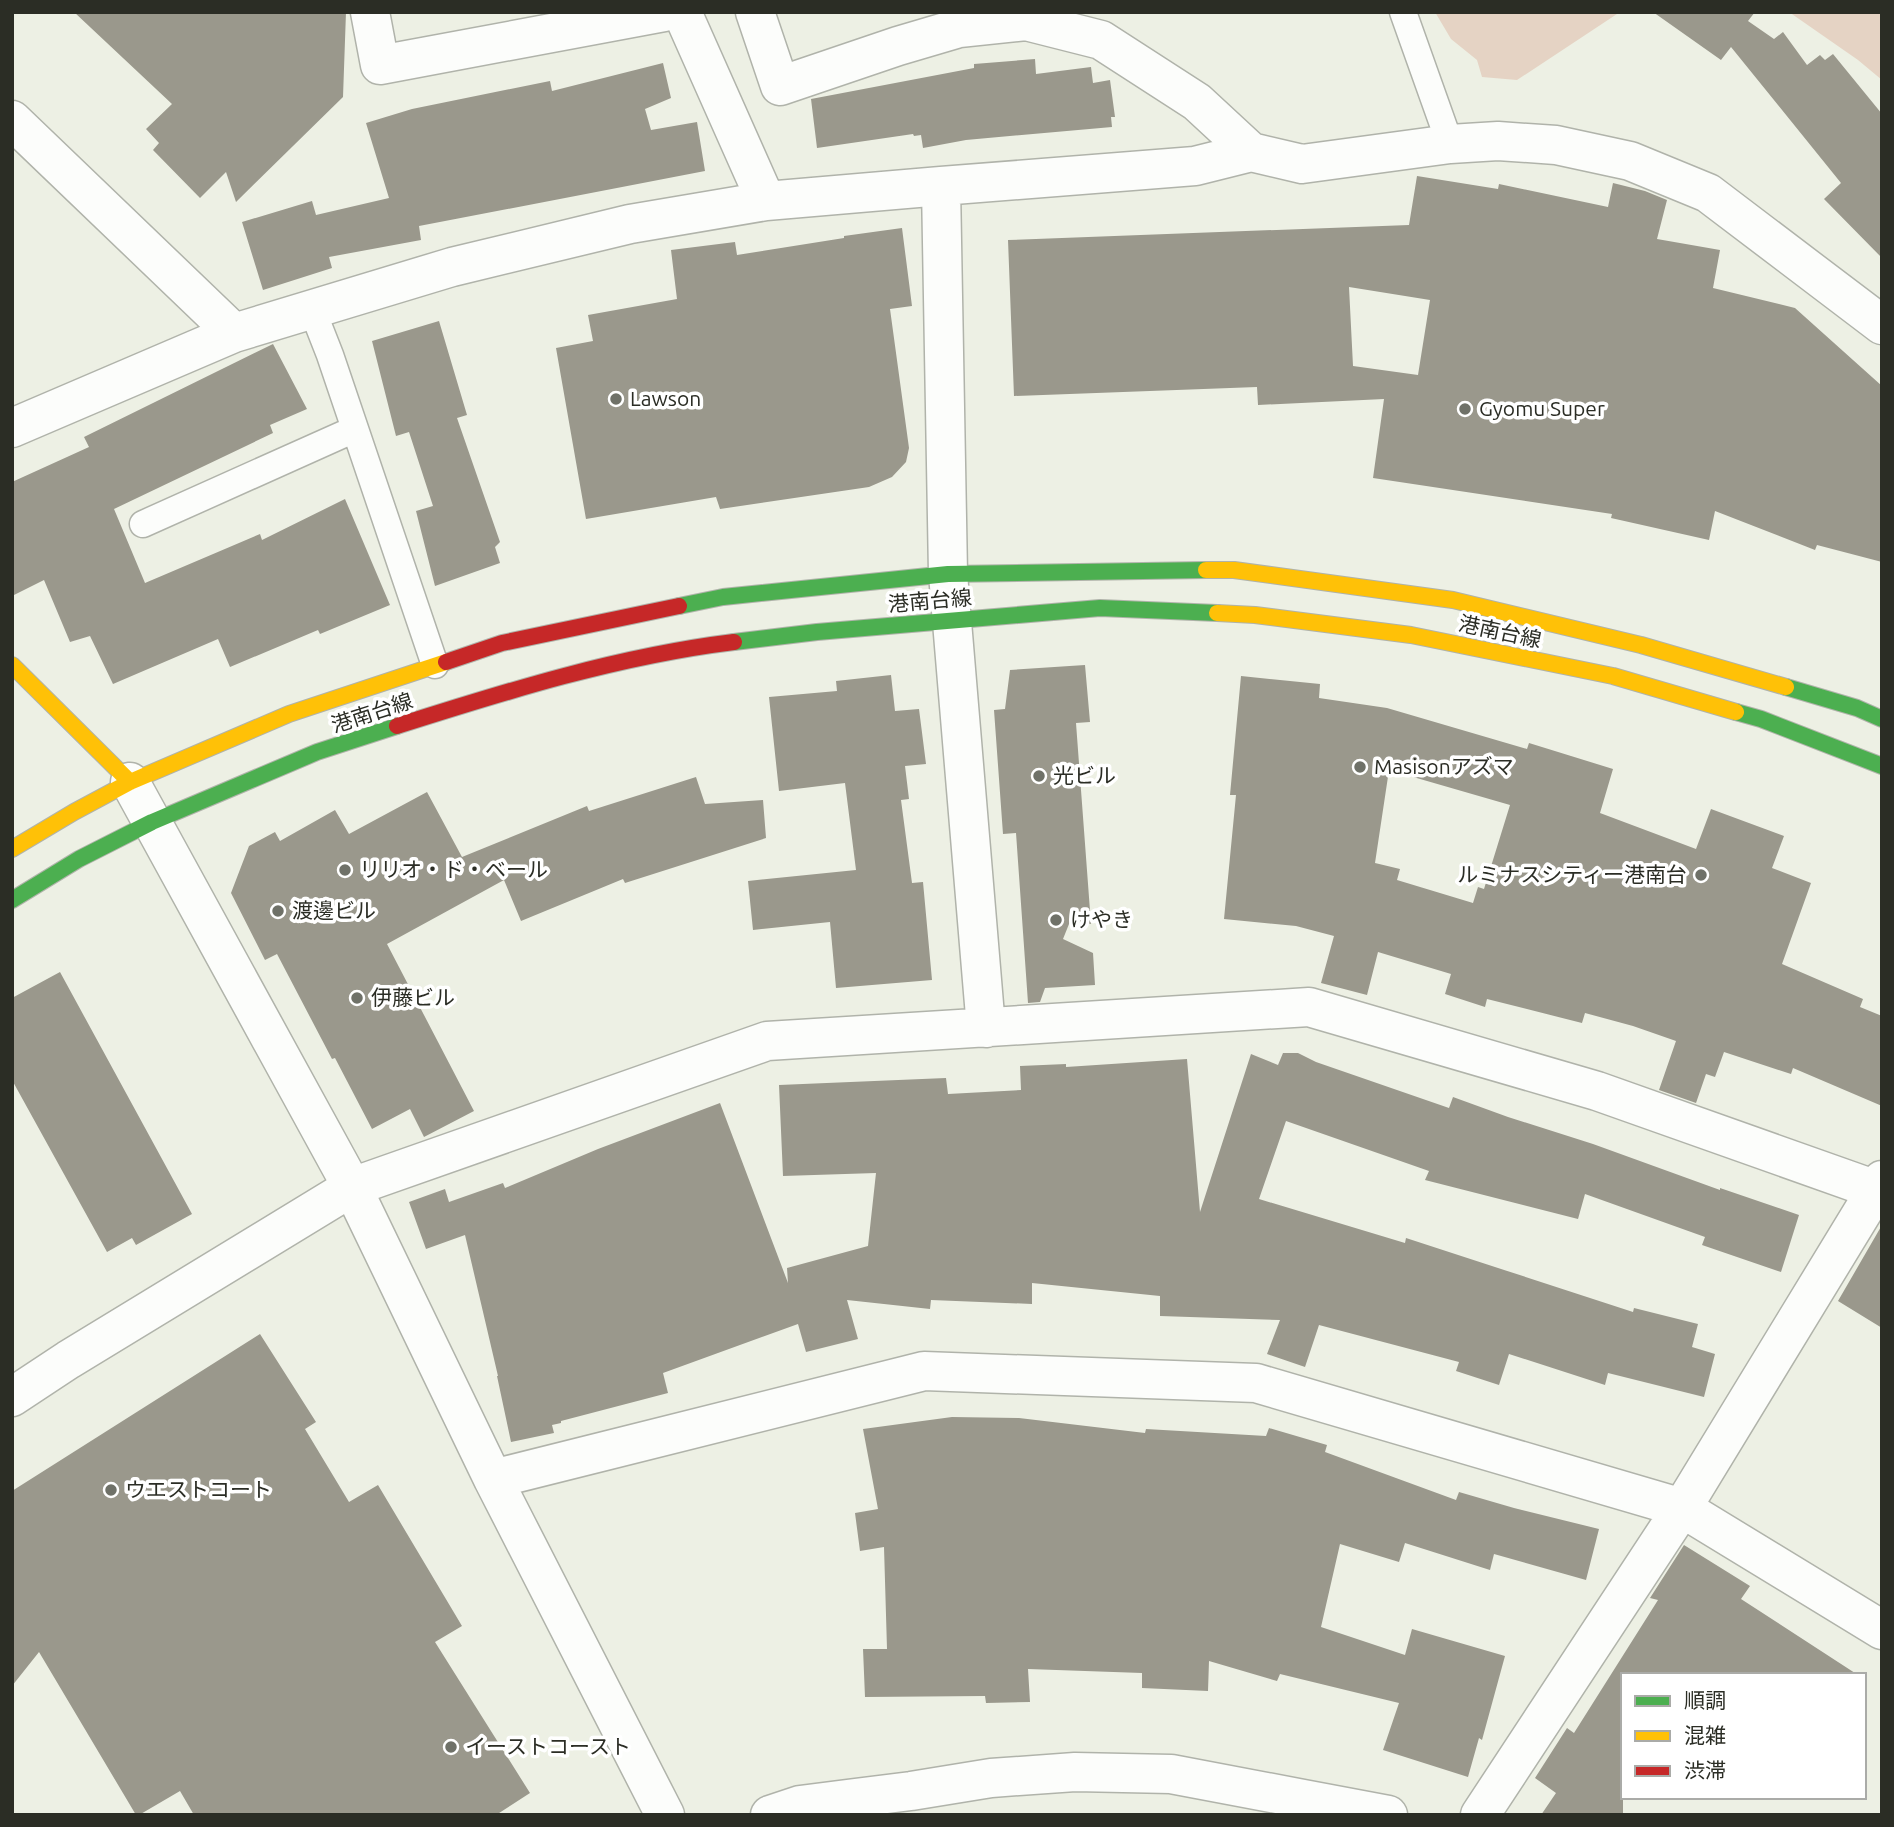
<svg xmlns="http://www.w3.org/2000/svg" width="1894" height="1827" font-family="Ubuntu,'Noto Sans JP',sans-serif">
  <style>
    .green { fill: #e5d3c4 }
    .building { fill: #9a988c; fill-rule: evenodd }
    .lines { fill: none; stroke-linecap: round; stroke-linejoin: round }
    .lane-casing { stroke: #b0b3aa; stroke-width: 29 }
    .street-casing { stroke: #b0b3aa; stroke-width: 41 }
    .fast-casing { stroke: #b0b3aa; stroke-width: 18 }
    .slow-casing { stroke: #b0b3aa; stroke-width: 18 }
    .jam-casing { stroke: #b0b3aa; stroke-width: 18 }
    .lane { stroke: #fcfdfb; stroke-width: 26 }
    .street { stroke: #fcfdfb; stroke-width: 38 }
    .fast { stroke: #4caf50; stroke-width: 16 }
    .slow { stroke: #ffc107; stroke-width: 16 }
    .jam { stroke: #c62828; stroke-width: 16 }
    .poi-dot { fill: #6f7168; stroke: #fff; stroke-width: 2.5 }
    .labels { text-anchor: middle; stroke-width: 7; stroke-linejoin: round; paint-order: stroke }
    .poi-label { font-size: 21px; fill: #2b2d25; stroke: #fff; text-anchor: start }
    .street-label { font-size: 21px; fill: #2b2d25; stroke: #fff }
  </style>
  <rect width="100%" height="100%" fill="#edf0e4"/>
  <path class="green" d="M1435 12H1620L1517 80 1482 77 1477 60 1451 39Z
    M1789 12H1882V80L1858 60Z"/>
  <path class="building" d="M74 12H346L343 97 236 202 226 172 200 198 153 150 159 143 146 129 172 104Z
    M1653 12H1755L1748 21 1774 39 1783 32 1807 65 1820 55 1825 60 1833 54 1882 114V258L1824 199 1841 183 1731 47 1721 60Z
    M1035 59 1036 74 1091 67 1093 83 1110 80 1115 117H1111L1112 127 966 140 923 148 921 135 914 136 913 134 817 148 811 99 974 68V64Z
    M663 63 671 98 645 109 651 130 697 122 705 171 419 226 421 240 329 257 332 268 263 290 242 222 312 201 316 215 389 198 366 123 412 109 550 81 552 91Z
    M1417 176 1498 189 1499 184 1608 207 1613 183 1645 191 1667 200 1657 239 1720 250 1713 288 1795 308 1882 386V562L1817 545 1815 550 1715 511 1709 540 1611 518 1612 514 1373 478 1384 399 1258 405 1257 387 1014 396 1008 240 1409 225ZM1349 287 1430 300 1418 375 1353 366Z
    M902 228 912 306 890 309 909 448 906 462 892 477 869 487 720 509 716 497 586 519 556 348 593 341 588 315 677 299 671 250 735 242 737 255 844 238V236Z
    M439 321 467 415 457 418 500 542 495 547 500 563 435 586 416 511 433 506 409 432 396 436 372 341Z
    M273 344 307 409 270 425 273 433 114 509 145 583 260 534 262 540 345 499 390 605 320 634 318 630 230 667 218 639 113 684 90 636 70 642 44 580 12 596V482L89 447 84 437Z
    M1085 665 1090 722 1076 723 1091 924 1071 919 1063 939 1093 953 1095 985 1045 988 1040 1002 1028 1003 1016 833 1003 834 994 710 1005 709 1010 670Z
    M891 675 895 711 919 709 926 764 905 766 909 799 901 800 912 883 923 882 932 980 836 988 830 922 753 930 748 881 856 870 845 783 779 791 769 697 837 691 836 681Z
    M1241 676 1320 684 1319 698 1387 708 1527 749 1529 743 1613 769 1600 813 1696 849 1711 809 1784 836 1772 868 1811 883 1782 964 1863 999 1860 1007 1882 1016V1106L1793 1068 1791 1074 1724 1052 1715 1077 1706 1074 1696 1103 1659 1090 1676 1041 1633 1026 1585 1013 1582 1023 1487 999 1485 1007 1445 994 1451 974 1378 952 1367 995 1321 983 1334 936 1296 926 1224 919 1236 795H1230ZM1389 770 1510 805 1484 889 1478 887 1473 903 1397 880 1400 869 1375 863Z
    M696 777 705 804 763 800 766 838 625 883 623 879 521 921 504 880 387 944 474 1111 424 1137 410 1109 372 1129 335 1058 332 1059 277 954 265 960 231 893 249 846 275 832 280 841 335 810 349 834 427 792 462 857 587 806 589 811Z
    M60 972 192 1214 136 1245 132 1238 107 1252 12 1080V998Z
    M1283 1053H1298L1316 1062 1449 1108 1453 1097 1508 1117 1593 1144 1720 1190V1188L1799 1215 1781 1272 1702 1245 1705 1237 1585 1194 1578 1219 1425 1180 1429 1171 1286 1121 1259 1199 1405 1243 1406 1238 1633 1312 1634 1308 1698 1324 1692 1347 1715 1354 1704 1397 1608 1373 1605 1385 1509 1354 1499 1385 1456 1371 1459 1362 1319 1325 1305 1367 1267 1354 1280 1320 1160 1316V1296L1032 1283V1304L931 1300 930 1309 847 1300 858 1339 806 1352 798 1324 663 1373 668 1393 561 1421V1423L552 1425 554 1433 511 1442 497 1376H498L465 1235 426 1249 409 1202 445 1189 449 1202 503 1183 505 1188 598 1149 720 1103 788 1283 787 1268 868 1246 876 1173 783 1176 779 1085 946 1078 948 1094 1021 1090 1020 1066 1066 1064V1067L1187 1059 1200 1212 1251 1054 1278 1065Z
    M1882 1225V1328L1838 1301Z
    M260 1334 316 1422 305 1429 349 1502 378 1485 462 1626 435 1642 530 1793 496 1815H194L180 1791 139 1815H136L39 1652 12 1686V1491Z
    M952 1417 1019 1418 1145 1433 1146 1429 1266 1436 1269 1428 1327 1445 1325 1452 1456 1500 1459 1492 1514 1508 1599 1529 1586 1580 1494 1554 1490 1570 1405 1543 1399 1562 1340 1544 1321 1627 1405 1655 1412 1629 1505 1656 1482 1740 1479 1738 1468 1777 1383 1750 1399 1703 1280 1674 1277 1681 1209 1661 1208 1691 1142 1688V1673L1028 1669 1030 1702 986 1703 985 1696 865 1697 863 1649H887L884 1547 860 1551 855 1513 878 1509 863 1429Z
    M1684 1545 1750 1586 1741 1599 1858 1675H1623V1815H1541L1556 1793 1535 1778 1567 1728 1574 1733 1658 1600 1650 1598Z"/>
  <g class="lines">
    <g class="lane-casing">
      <path id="lane" d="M1403 12 1450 144
        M312 309 330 355 435 665
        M143 524 355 429"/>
    </g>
    <g class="street-casing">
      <path id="street" d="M370 12 380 65 664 12
        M682 12 766 201
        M755 12 780 86 898 46 959 28 1026 21 1101 40 1197 102 1251 152
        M12 120 234 333
        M12 428 234 333 452 267 630 224 766 201 941 186
        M130 782 352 1187 493 1479 665 1815
        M986 1028 948 574 941 186 1195 166 1251 152 1302 164 1450 144 1498 141 1556 145 1630 161 1708 193 1882 325
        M12 1397 68 1360 352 1187 767 1041 1309 1007 1597 1091 1882 1192
        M493 1479 924 1371 1256 1383 1682 1508 1882 1630
        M770 1815 800 1805 911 1791 991 1778 1075 1772 1171 1774 1388 1815
        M1480 1815 1682 1508 1882 1180"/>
    </g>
    <g class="fast-casing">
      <path id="fast" d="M679 606 723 597 948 574 1206 570
        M734 642 817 632 1100 608 1217 613
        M1786 687 1857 708 1882 719
        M1736 712 1761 719 1882 766
        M12 900 79 859 152 822 317 752 397 726"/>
    </g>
    <g class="slow-casing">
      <path id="slow" d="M1206 570H1234L1453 600 1641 645 1786 687
        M1217 613 1255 615 1411 635 1613 676 1736 712
        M12 665 130 782
        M12 849 74 812 130 782 289 714 446 662"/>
    </g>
    <g class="jam-casing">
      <path id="jam" d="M446 662 502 643 679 606
        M397 726C507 691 619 656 734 642"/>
    </g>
    <use href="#lane" class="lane"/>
    <use href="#street" class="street"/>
    <use href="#fast" class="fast"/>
    <use href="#slow" class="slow"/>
    <use href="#jam" class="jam"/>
  </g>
  <g class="poi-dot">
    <circle cx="616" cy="399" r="7"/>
    <circle cx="1465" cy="409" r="7"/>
    <circle cx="1360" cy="767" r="7"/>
    <circle cx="1039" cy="776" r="7"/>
    <circle cx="345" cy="870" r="7"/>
    <circle cx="1701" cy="875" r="7"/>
    <circle cx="278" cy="911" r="7"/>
    <circle cx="1056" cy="920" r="7"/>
    <circle cx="357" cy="998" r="7"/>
    <circle cx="111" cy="1490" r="7"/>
    <circle cx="451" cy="1747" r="7"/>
  </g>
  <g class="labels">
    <g class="poi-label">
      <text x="630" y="406">Lawson</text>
      <text x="1479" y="416">Gyomu Super</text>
      <text x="1374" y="774">Masisonアズマ</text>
      <text x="1053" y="783">光ビル</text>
      <text x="359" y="877">リリオ・ド・ベール</text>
      <text x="1687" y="882" text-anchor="end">ルミナスシティー港南台</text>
      <text x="292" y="918">渡邊ビル</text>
      <text x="1070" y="927">けやき</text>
      <text x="371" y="1005">伊藤ビル</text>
      <text x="125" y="1497">ウエストコート</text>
      <text x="465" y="1754">イーストコースト</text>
    </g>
    <g class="street-label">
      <text transform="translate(930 601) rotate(-5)" y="7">港南台線</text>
      <text transform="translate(1500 632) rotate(12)" y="7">港南台線</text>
      <text transform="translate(372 713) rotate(-18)" y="7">港南台線</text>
    </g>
  </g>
  <rect width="1894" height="1827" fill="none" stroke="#2b2d25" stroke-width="28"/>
  <rect x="1621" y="1673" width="245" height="126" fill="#ffffff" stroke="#aaaba8" stroke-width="2"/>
  <rect x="1635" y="1696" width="35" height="10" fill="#4caf50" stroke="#aaaba8" stroke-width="2"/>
  <text x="1684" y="1708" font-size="21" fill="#2b2d25">順調</text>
  <rect x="1635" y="1731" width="35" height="10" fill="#ffc107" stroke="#aaaba8" stroke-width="2"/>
  <text x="1684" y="1743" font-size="21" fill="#2b2d25">混雑</text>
  <rect x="1635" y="1766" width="35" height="10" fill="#c62828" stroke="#aaaba8" stroke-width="2"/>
  <text x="1684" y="1778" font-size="21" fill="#2b2d25">渋滞</text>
</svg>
